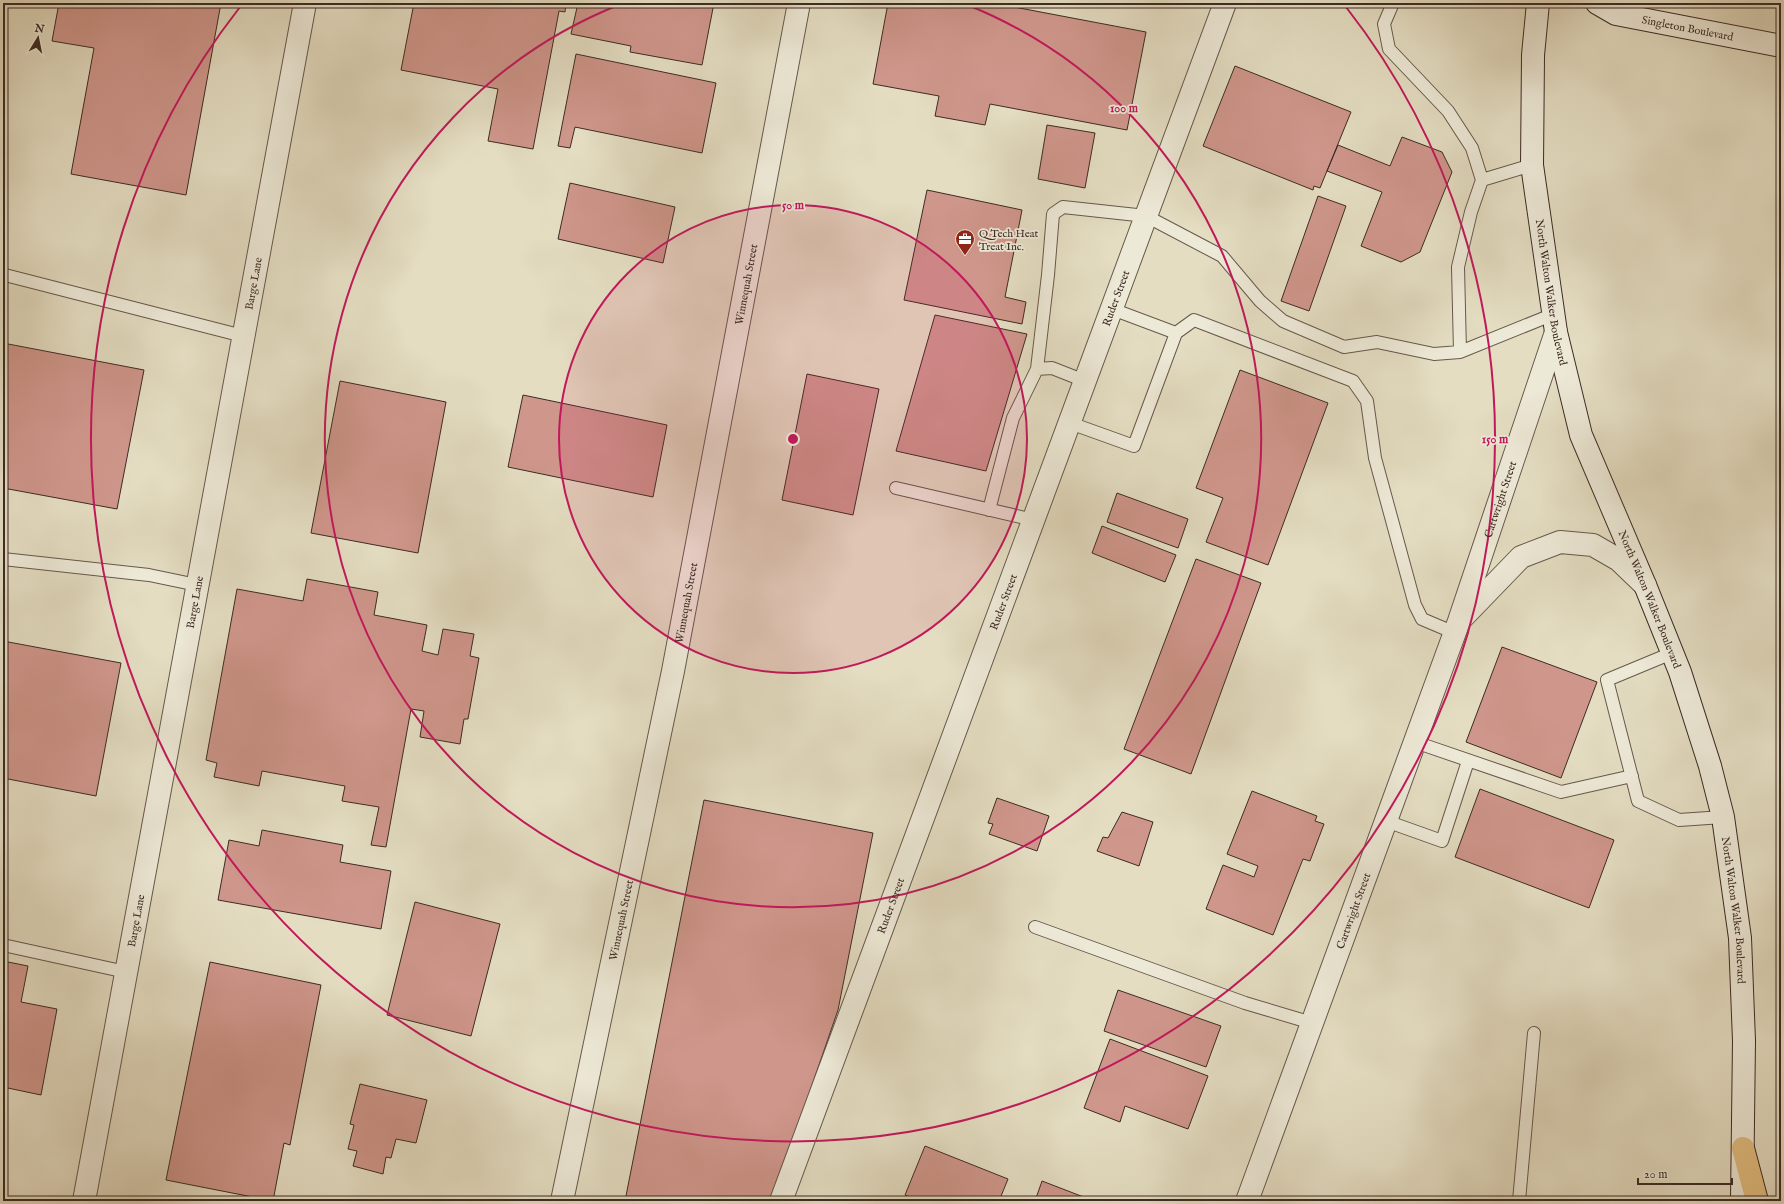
<svg xmlns="http://www.w3.org/2000/svg" width="1784" height="1204" font-family="'IM FELL English',serif">
  <style>
    .building { fill: #cf968b; stroke: #3d2b25 }
    .lines { fill: none; stroke-linecap: round; stroke-linejoin: round }
    .service-casing { stroke: #67584c; stroke-width: 14 }
    .minor-casing { stroke: #67584c; stroke-width: 24 }
    .secondary-casing { stroke: #3d2b25; stroke-width: 24 }
    .motorway-casing { stroke: #3d2b25; stroke-width: 24 }
    .service { stroke: #ede9d7; stroke-width: 12 }
    .minor { stroke: #ede9d7; stroke-width: 22 }
    .secondary { stroke: #ede9d7; stroke-width: 22 }
    .motorway { stroke: #e2be81; stroke-width: 22 }
    .ring { fill: none; stroke: #c2185b; stroke-width: 2 }
    .labels { text-anchor: middle; stroke-width: 3.5; stroke-linejoin: round; paint-order: stroke }
    .street-label { font-size: 11px; fill: #3d2b25; stroke: #ede9d7 }
    .poi-label { font-size: 11px; fill: #3d2b25; stroke: #ede9d7; text-anchor: start }
    .centre { fill: #c2185b; stroke: #ede9d7; stroke-width: 2 }
    .ring-label { font-size: 12px; text-anchor: middle; font-weight: bold; fill: #c2185b; stroke: #ede9d7; stroke-width: 3.5; stroke-linejoin: round; paint-order: stroke }
  </style>
  <rect width="100%" height="100%" fill="#e4ddc2"/>
  <filter id="stains"><feTurbulence type="fractalNoise" baseFrequency=".005" numOctaves="4"/><feColorMatrix values="0 0 0 0 .2 0 0 0 0 .09 0 0 0 0 .02 0 0 0 .5 -.17"/></filter>
  <radialGradient id="worn" r=".72"><stop offset=".6" stop-color="#630" stop-opacity="0"/><stop offset="1" stop-color="#630" stop-opacity=".3"/></radialGradient>
  <path class="building" d="M59 3H221L186 195 71 174 94 48 52 41Z
    M414 3H566L565 12 559 11 533 149 488 141 498 89 401 70Z
    M578 3H714L702 65 630 52 631 46 571 34Z
    M888 3H993L1146 32 1127 130 990 104 985 125 935 116 939 96 873 84Z
    M576 54 716 83 702 153 575 127 570 148 558 146Z
    M1235 66 1351 112 1320 188 1314 186 1313 190 1203 146Z
    M1047 125 1095 133 1085 188 1038 179Z
    M1402 137 1442 152 1452 172 1420 252 1401 262 1361 246 1382 192 1327 171 1338 145 1390 166Z
    M570 183 675 207 663 263 558 239Z
    M927 190 1022 210 1005 297 1026 302 1022 324 904 300Z
    M1318 196 1346 206 1309 311 1281 301Z
    M935 315 1027 334 986 471 896 451Z
    M3 343 144 370 117 509 3 488Z
    M1240 370 1328 403 1268 565 1206 542 1223 498 1196 488Z
    M807 374 879 389 853 515 782 500Z
    M340 381 446 402 418 553 311 533Z
    M523 395 667 425 653 497 508 467Z
    M1117 493 1188 519 1178 548 1107 522Z
    M1102 526 1176 555 1165 582 1092 553Z
    M1196 559 1261 583 1191 774 1124 749Z
    M307 579 378 592 374 615 427 625 422 651 438 655 443 629 474 634 470 656 479 658 468 719H464L460 744 420 737 424 711 411 709 386 847 371 845 379 807 342 801 345 786 262 771 259 786 214 777 217 763 206 760 237 589 303 601Z
    M3 641 121 663 96 796 3 778Z
    M1502 647 1597 682 1561 778 1466 742Z
    M1480 789 1614 840 1589 908 1455 857Z
    M1252 791 1317 816 1315 821 1324 824 1310 861 1303 859 1273 935 1206 909 1223 865 1254 877 1258 866 1227 854Z
    M997 798 1049 816 1037 851 989 834 993 824 988 823Z
    M704 800 873 833 838 1010 772 1201H625Z
    M1122 812 1153 822 1139 866 1097 851 1103 837 1108 838Z
    M262 830 343 845 340 862 391 871 381 929 218 900 229 840 259 846Z
    M415 902 500 924 471 1036 387 1015Z
    M3 961 28 966 21 1002 57 1009 41 1095 3 1087Z
    M210 962 321 985 290 1145 284 1143 273 1201 166 1180Z
    M1118 990 1221 1026 1206 1067 1104 1031Z
    M1110 1039 1208 1076 1188 1129 1125 1106 1120 1122 1084 1108Z
    M360 1084 427 1100 416 1143 396 1139 391 1158 386 1157 383 1174 353 1166 357 1151 348 1149 354 1125 350 1124Z
    M925 1146 1008 1179 999 1201H920L905 1195Z
    M1042 1181 1094 1201H1035Z"/>
  <g class="lines">
    <g class="service-casing">
      <path id="service" d="M1393 3 1384 24 1389 49 1448 111 1472 148 1482 180
        M5 275 243 336
        M1176 333 1194 320 1353 381 1367 401 1375 458 1415 605 1422 619 1455 633
        M1460 352 1458 267 1471 212 1482 180 1532 165
        M1037 369 1048 275 1053 214 1063 207 1146 216 1222 256 1260 301 1283 321 1344 347 1377 342 1434 354 1460 352 1554 314
        M1070 423 1134 446 1176 333 1112 309
        M896 488 1034 520
        M989 510 1013 418 1037 369 1052 368 1085 381
        M3 559 149 575 197 585
        M1672 653 1607 680 1638 801 1679 820 1723 817
        M1415 742 1561 792 1632 776
        M1386 821 1442 841 1468 761
        M1035 927 1245 1003 1312 1023
        M3 945 126 972
        M1519 1201 1534 1033"/>
    </g>
    <g class="minor-casing">
      <g id="minor">
        <path d="M1463 617 1521 557 1560 542 1593 545 1619 560 1645 585"/>
        <path id="s1" d="M84 1201 305 3"/>
        <path id="s2" d="M562 1201 673 671 799 3"/>
        <path id="s3" d="M781 1201 1225 3"/>
        <path id="s4" d="M1247 1201 1459 621 1556 332"/>
      </g>
    </g>
    <g class="secondary-casing">
      <g id="secondary">
        <path id="s5" d="M1538 3 1533 55 1532 165 1556 332 1581 435 1645 585 1680 672 1710 766 1723 817 1740 938 1744 1041 1742 1201"/>
        <path id="s6" d="M1597 3 1616 14 1781 46"/>
      </g>
    </g>
    <g class="motorway-casing">
      <path id="motorway" d="M1743 1148 1757 1201"/>
    </g>
    <use href="#service" class="service"/>
    <use href="#minor" class="minor"/>
    <use href="#secondary" class="secondary"/>
    <use href="#motorway" class="motorway"/>
  </g>
  <circle cx="793" cy="439" r="234" fill="#c2185b" fill-opacity=".12"/>
  <g class="ring">
    <circle cx="793" cy="439" r="234"/>
    <path d="M965 4A468 468 0 1 1 621 4"/>
    <path d="M1346 7A702 702 0 1 1 240 7"/>
  </g>
  <defs>
    <g id="office-pin" transform="scale(1)"><path d="M0 17L-7.5 6A9.5 9.5 0 1 1 7.5 6Z" fill="#8f2418" stroke="#ede9d7"/><path d="M-6-3h4V-5.5h4V-3h4V5H-6ZM-1-4.5V-3h2v-1.5ZM-6 0V1H6V0Z" fill="#fff"/></g>
  </defs>
  <g fill-rule="evenodd">
    <use href="#office-pin" x="965" y="239"/>
  </g>
  <g class="labels">
    <g class="street-label">
      <text dy="4" stroke="none"><textPath href="#s6" startOffset="95">Singleton Boulevard</textPath></text>
      <text dy="4" stroke="none"><textPath href="#s1" startOffset="933">Barge Lane</textPath></text>
      <text dy="4" stroke="none"><textPath href="#s2" startOffset="935">Winnequah Street</textPath></text>
      <text dy="4" stroke="none"><textPath href="#s5" startOffset="291">North Walton Walker Boulevard</textPath></text>
      <text dy="4" stroke="none"><textPath href="#s3" startOffset="963">Ruder Street</textPath></text>
      <text dy="4" stroke="none"><textPath href="#s4" startOffset="746">Cartwright Street</textPath></text>
      <text dy="4" stroke="none"><textPath href="#s5" startOffset="615">North Walton Walker Boulevard</textPath></text>
      <text dy="4" stroke="none"><textPath href="#s1" startOffset="609">Barge Lane</textPath></text>
      <text dy="4" stroke="none"><textPath href="#s3" startOffset="639">Ruder Street</textPath></text>
      <text dy="4" stroke="none"><textPath href="#s2" startOffset="611">Winnequah Street</textPath></text>
      <text dy="4" stroke="none"><textPath href="#s3" startOffset="315">Ruder Street</textPath></text>
      <text dy="4" stroke="none"><textPath href="#s5" startOffset="939">North Walton Walker Boulevard</textPath></text>
      <text dy="4" stroke="none"><textPath href="#s4" startOffset="309">Cartwright Street</textPath></text>
      <text dy="4" stroke="none"><textPath href="#s2" startOffset="287">Winnequah Street</textPath></text>
      <text dy="4" stroke="none"><textPath href="#s1" startOffset="285">Barge Lane</textPath></text>
    </g>
    <g class="poi-label">
      <text x="979" y="237">Q Tech Heat<tspan x="979" dy="13">Treat Inc.</tspan></text>
    </g>
  </g>
  <circle cx="793" cy="439" r="6" class="centre"/>
  <g class="ring-label">
    <text x="1124" y="112">100 m</text>
    <text x="793" y="209">50 m</text>
    <text x="1495" y="443">150 m</text>
  </g>
  <rect width="1784" height="1204" fill="none" stroke="#e4ddc2" stroke-width="16"/>
  <rect x="4" y="4" width="1776" height="1196" fill="none" stroke="#3d2b25" stroke-width="2"/>
  <rect x="8" y="8" width="1768" height="1188" fill="none" stroke="#3d2b25"/>
  <g transform="translate(38 38) rotate(10)" stroke="#ede9d7" stroke-width="3" paint-order="stroke">
  <path d="M0-3L7 15L0 10L-7 15Z" fill="#3d2b25"/>
  <text y="-6" font-size="11" font-weight="bold" text-anchor="middle" fill="#3d2b25">N</text>
  </g>
  <path d="M1638 1178v6h94v-6" fill="none" stroke="#3d2b25" stroke-width="2"/>
  <text x="1644" y="1178" font-size="12" fill="#3d2b25" stroke="#ede9d7" stroke-width="3" paint-order="stroke">20 m</text>
  <rect width="100%" height="100%" filter="url(#stains)"/>
  <rect width="100%" height="100%" fill="url(#worn)"/>
</svg>
